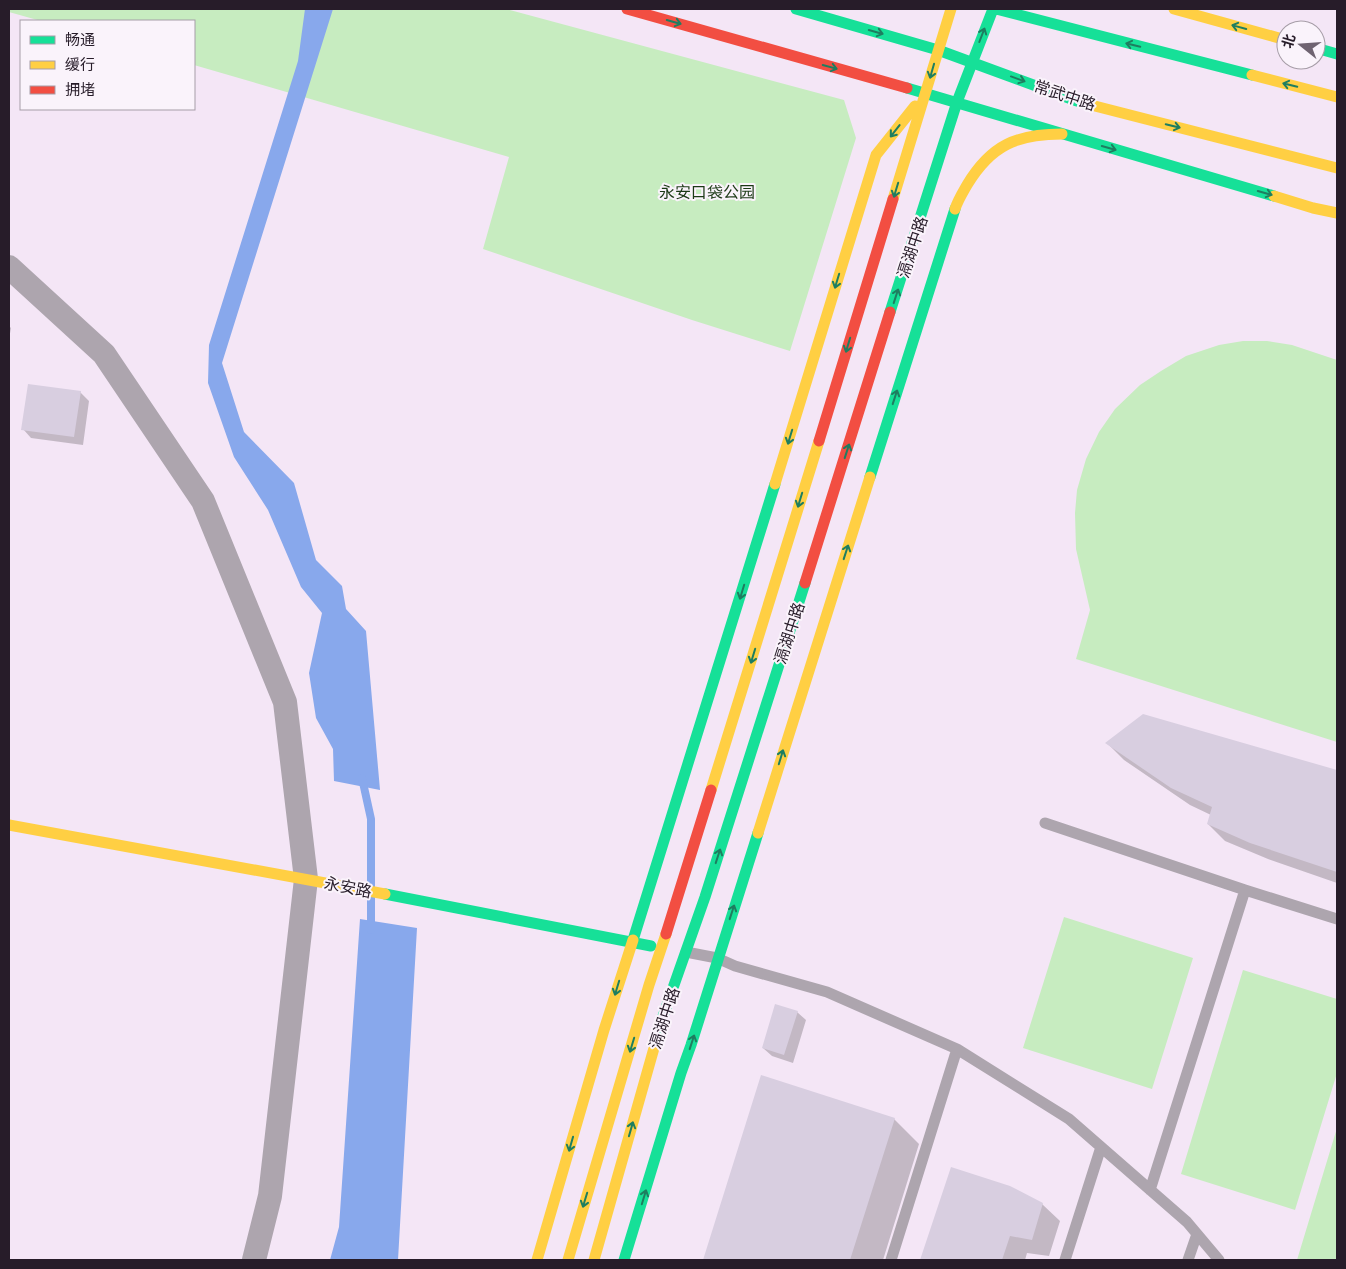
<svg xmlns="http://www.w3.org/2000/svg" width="1346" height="1269" font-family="'Noto Sans','Noto Sans SC',sans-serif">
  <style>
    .green { fill: #c7ecc0 }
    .water { fill: #88a8ec }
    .shadow { fill: #0003 }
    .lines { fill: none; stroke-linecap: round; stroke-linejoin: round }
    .stream { stroke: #88a8ec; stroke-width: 8 }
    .building { fill: #d8cee0 }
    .lane { stroke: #ada5ae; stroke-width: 11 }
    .street { stroke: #ada5ae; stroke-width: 24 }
    .fast { stroke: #16e098; stroke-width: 11 }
    .slow { stroke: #ffcf43; stroke-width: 11 }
    .jam { stroke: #f24e42; stroke-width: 11 }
    .oneway { stroke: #1e7e60 }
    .labels { text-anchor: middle; stroke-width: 4; stroke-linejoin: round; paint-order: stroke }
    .street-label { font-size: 16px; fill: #271c29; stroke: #faf3fb }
    .park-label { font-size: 16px; fill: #1b3915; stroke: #faf3fb }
  </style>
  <rect width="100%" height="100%" fill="#f4e6f6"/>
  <path class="green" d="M9 9H506L844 100 856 138 790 351 692 320 483 249 509 157 194 65V21H41L9 12Z
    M1243 341H1267L1292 345 1337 360V742L1076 659 1090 610 1076 549 1075 513 1077 490 1086 459 1099 432 1115 409 1140 385 1161 371 1186 356 1219 345Z
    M1064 917 1193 958 1152 1089 1023 1048Z
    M1243 970 1337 999V1073L1295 1210 1181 1174Z
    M1337 1128V1260H1297Z"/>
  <path class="water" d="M305 9H333L222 363 244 432 294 483 316 560 342 586 346 609 366 631 380 790 334 781 333 749 316 718 309 673 322 613 301 587 268 510 234 457 208 383 209 345 298 61Z
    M360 919 417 928 398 1260H330L339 1227Z"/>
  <path class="shadow" d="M9 326 11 328 9 339Z
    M80 392 89 401 83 445 31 438 23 429Z
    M1143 715 1337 772V883L1268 859 1225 841 1208 824 1211 815 1190 805 1124 760 1107 743Z
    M797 1012 806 1020 793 1063 772 1056 763 1048Z
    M762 1077 894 1119 919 1144 883 1260H704Z
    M952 1168 1042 1204 1060 1221 1049 1256 1027 1253 1025 1260H922Z"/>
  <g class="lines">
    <path class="stream" d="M362 778 371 819V930"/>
  </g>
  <path class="building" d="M28 384 81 391 74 437 21 430Z
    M1143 714 1337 770V872L1250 843 1207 824 1212 807 1171 788 1105 743Z
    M775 1004 798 1011 784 1055 762 1048Z
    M761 1075 895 1118 850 1260H703Z
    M951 1167 1010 1186 1043 1203 1032 1240 1010 1236 1002 1260H920Z"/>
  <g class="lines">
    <path class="lane" d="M1045 823 1245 890
      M686 952 717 958 735 966 827 992 957 1049 1069 1119 1187 1222 1219 1260
      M1150 1190 1245 890 1337 919
      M891 1260 957 1049
      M1065 1260 1101 1147
      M1188 1260 1197 1234"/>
    <path class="street" d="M9 267 104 354 203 501 285 702 306 879 270 1196 254 1260"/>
    <path class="fast" d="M796 9 938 50 1077 101 1087 104
      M996 9 1252 75
      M1316 48 1337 54
      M907 88 1274 196
      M890 312 957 102 993 9
      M870 477 955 209
      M385 894 651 946
      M633 940 775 484
      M656 1041 661 1022 705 897 805 583
      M624 1260 681 1073 691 1045 758 833"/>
    <path class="slow" d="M1174 9 1286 40
      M1252 75 1337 97
      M1087 104 1337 168
      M1274 196 1313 208 1337 213
      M893 199 951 9
      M955 209C958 200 963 192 967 185 991 145 1017 134 1062 134
      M775 484 876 155 915 106
      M711 790 819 441
      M9 825 385 894
      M758 833 870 477
      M537 1260 604 1030 633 940
      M568 1260 649 985 666 934
      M594 1260 656 1041"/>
    <path class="jam" d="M627 9 907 88
      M819 441 893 199
      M805 583 890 312
      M666 934 711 790"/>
  </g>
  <defs><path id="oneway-shaft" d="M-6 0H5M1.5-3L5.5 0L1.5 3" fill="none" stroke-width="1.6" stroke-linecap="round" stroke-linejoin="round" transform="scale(1.25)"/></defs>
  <g class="oneway">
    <use href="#oneway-shaft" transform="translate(674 22) rotate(16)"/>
    <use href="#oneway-shaft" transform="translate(1239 27) rotate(-165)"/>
    <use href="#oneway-shaft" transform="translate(876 32) rotate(16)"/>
    <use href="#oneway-shaft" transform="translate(982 35) rotate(-69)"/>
    <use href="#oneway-shaft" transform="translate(1133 45) rotate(-166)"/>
    <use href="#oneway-shaft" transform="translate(830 67) rotate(15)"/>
    <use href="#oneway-shaft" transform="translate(932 71) rotate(106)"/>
    <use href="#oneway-shaft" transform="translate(1018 79) rotate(20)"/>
    <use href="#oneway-shaft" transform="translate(1290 85) rotate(-166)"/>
    <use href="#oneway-shaft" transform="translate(1173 126) rotate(14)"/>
    <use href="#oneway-shaft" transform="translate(895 131) rotate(128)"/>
    <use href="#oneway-shaft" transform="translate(1109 148) rotate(16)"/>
    <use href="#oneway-shaft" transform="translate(896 190) rotate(107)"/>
    <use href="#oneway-shaft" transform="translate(1265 193) rotate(16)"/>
    <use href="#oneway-shaft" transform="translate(837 281) rotate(107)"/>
    <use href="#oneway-shaft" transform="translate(896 296) rotate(-72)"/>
    <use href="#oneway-shaft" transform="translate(848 345) rotate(107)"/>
    <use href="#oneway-shaft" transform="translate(895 397) rotate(-72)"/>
    <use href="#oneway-shaft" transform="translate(790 437) rotate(107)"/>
    <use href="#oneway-shaft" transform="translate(847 451) rotate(-72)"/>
    <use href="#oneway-shaft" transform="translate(800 500) rotate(107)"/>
    <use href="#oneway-shaft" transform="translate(846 552) rotate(-72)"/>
    <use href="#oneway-shaft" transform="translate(742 592) rotate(107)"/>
    <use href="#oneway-shaft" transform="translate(753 656) rotate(107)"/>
    <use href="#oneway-shaft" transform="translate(781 757) rotate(-73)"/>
    <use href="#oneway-shaft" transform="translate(718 856) rotate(-72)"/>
    <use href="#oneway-shaft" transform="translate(732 912) rotate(-72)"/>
    <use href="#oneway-shaft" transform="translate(617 988) rotate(107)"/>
    <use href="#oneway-shaft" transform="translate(692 1042) rotate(-72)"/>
    <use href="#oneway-shaft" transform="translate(632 1045) rotate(107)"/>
    <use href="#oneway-shaft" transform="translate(631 1129) rotate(-74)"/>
    <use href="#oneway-shaft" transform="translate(571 1144) rotate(106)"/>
    <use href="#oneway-shaft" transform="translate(644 1197) rotate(-73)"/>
    <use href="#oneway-shaft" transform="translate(585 1200) rotate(107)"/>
  </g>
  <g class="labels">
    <g class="street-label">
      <text transform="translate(1065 95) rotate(18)" y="6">常武中路</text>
      <text transform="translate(912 247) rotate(-72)" y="6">滆湖中路</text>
      <text transform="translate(789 633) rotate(-72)" y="6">滆湖中路</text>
      <text transform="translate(348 887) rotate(11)" y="6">永安路</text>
      <text transform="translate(664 1018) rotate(-72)" y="6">滆湖中路</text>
    </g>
    <g class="park-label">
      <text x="707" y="198">永安口袋公园</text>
    </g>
  </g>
  <rect width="1346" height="1269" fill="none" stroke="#271c29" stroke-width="20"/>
  <rect x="20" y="20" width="175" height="90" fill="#faf3fb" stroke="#a69da7"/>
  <rect x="30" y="36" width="25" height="8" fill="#16e098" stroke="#a69da7"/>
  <text x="65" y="45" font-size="15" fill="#271c29">畅通</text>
  <rect x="30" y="61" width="25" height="8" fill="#ffcf43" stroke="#a69da7"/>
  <text x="65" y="70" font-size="15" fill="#271c29">缓行</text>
  <rect x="30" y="86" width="25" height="8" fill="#f24e42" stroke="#a69da7"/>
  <text x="65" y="95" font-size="15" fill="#271c29">拥堵</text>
  <g transform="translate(1301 45) rotate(287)"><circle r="24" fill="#faf3fb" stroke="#a69da7"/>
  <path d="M0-4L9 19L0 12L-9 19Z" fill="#6f6371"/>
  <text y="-8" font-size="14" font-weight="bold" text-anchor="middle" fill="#271c29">北</text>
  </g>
</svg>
